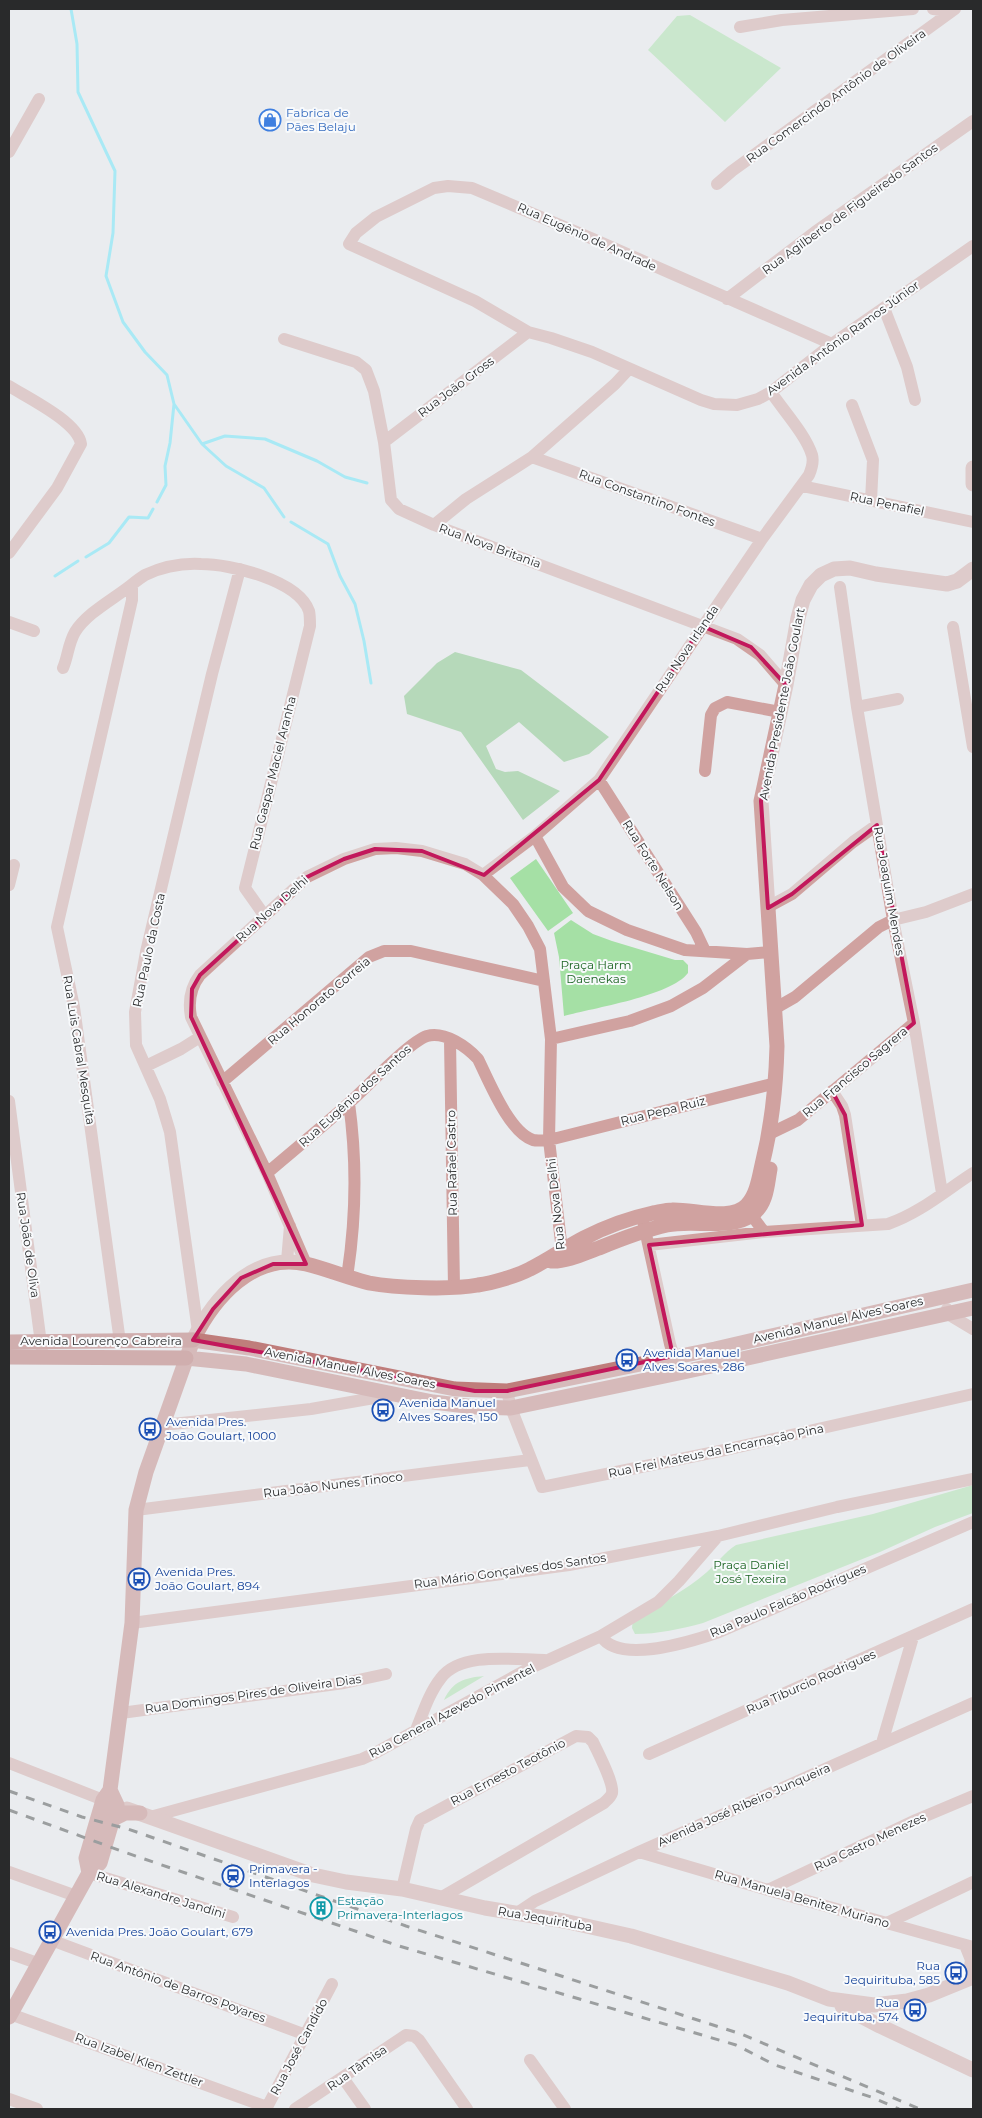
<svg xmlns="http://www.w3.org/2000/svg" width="982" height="2118" font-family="Montserrat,sans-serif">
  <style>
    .green { fill: #a5e0a5 }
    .forest { fill: #79c07b }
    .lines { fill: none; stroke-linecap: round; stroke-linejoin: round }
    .stream { stroke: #5be5fc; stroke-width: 3 }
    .minor { stroke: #d0a2a0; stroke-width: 12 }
    .tertiary { stroke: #d0a2a0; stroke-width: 15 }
    .secondary { stroke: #bf7d7b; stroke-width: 15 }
    .primary { stroke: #b16260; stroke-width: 15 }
    .rail { stroke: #3d3e3f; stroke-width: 3; stroke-dasharray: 9 9; stroke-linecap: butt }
    .marked { fill: none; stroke: #c2185b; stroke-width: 4; stroke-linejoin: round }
    .labels { text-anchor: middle; stroke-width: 4; stroke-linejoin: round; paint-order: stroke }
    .street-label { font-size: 12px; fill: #292a2b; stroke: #f8fafc }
    .shop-label { font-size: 12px; fill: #366cbe; stroke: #f8fafc; text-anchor: start }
    .park-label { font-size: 12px; fill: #1c6523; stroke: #f8fafc }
    .transit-label { font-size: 12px; fill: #164399; stroke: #f8fafc; text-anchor: start }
    .culture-label { font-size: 12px; fill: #0d838f; stroke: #f8fafc; text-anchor: start }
  </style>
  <rect width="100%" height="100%" fill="#eaecef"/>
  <path class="green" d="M690 15 781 68 725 122 648 50 677 16Z
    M536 859 573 913 548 931 510 878Z
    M571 920 593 934 612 941 675 960H683L688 965V973C671 996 593 1008 564 1016L559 957 554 933Z
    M973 1485V1513L935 1527 880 1552 703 1623C681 1629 658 1634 635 1634L632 1628 633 1618C658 1605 685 1591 707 1572 717 1563 724 1553 736 1545L873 1514Z
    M484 1676 444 1700C453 1681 464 1678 484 1676Z"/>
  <path class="forest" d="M455 652 521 670 609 737 589 754 564 762 519 722 486 746 496 769 505 772 518 771 560 791 523 820 461 732 407 714 404 696 437 663Z"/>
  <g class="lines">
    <path class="stream" d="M71 9 77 44 78 92 115 171 113 233 106 276 123 322 145 352 167 375 174 404 202 444 225 436 265 439 317 461 345 477 367 483
      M202 444 226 466 264 488 284 517
      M157 502 166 485 165 466 170 443 174 404
      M291 522 328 544 340 576 355 604 364 641 371 683
      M86 557 109 543 129 517 148 518 153 509
      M55 576 78 561"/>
    <path class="minor" d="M933 9 952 11
      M740 27 782 20 913 9
      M9 152 39 99
      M717 184 732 171 955 9
      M727 299 815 232 973 121
      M884 308 907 367 915 400
      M284 339 356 362 366 370 374 391 384 442 391 500 399 509 434 525 737 639 760 655 786 685
      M832 344 593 239 472 188 448 186 434 188 376 217 356 233 349 244 475 301 528 332 551 338 592 352 701 400 714 404 737 405 758 399 771 392 832 344 973 246
      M9 386C28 398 78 422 81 444L57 488 9 553
      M852 405 873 460 871 501
      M384 442 528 332
      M532 457 762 539
      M802 486 973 522
      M434 525 466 499 532 457 615 384 629 369
      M840 587 857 707 893 920 914 1023 942 1193
      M9 622 34 631
      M953 627 973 747
      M63 668C68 657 68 644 75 632 87 613 112 600 130 586 135 582 140 578 145 575 162 567 183 563 201 564 230 564 298 580 309 611 310 615 310 621 310 626L245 888 264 915
      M857 707 898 699
      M705 771 711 715 715 708 727 702 780 712
      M599 780 696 932 705 951
      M535 836 563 887 588 911 627 930 685 950 747 954
      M483 875 535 836 599 780 762 539 809 475C812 468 814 462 812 455 806 435 783 410 771 392
      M9 885 14 865
      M768 907 792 894 853 842 877 825
      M774 1009 795 997 879 927 893 920 926 912 973 894
      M551 1039 630 1021 671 1006 703 988 747 954 770 952
      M450 1040 454 1287
      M146 1066 181 1049 200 1037
      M222 1082 369 957 384 951H411L544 981
      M832 1091 842 1106 845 1115 862 1225
      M9 1101 42 1351
      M769 1134 798 1120 914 1023
      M267 1173C294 1150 322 1127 349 1103 366 1088 409 1042 427 1036 445 1031 467 1047 478 1059 489 1081 509 1132 533 1140 538 1141 545 1140 549 1140L776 1083
      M747 1209 764 1232 888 1224C920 1213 945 1191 973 1173
      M642 1216 670 1344 677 1367
      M649 1245 764 1232
      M287 1261 290 1226
      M306 1264 267 1173 191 1017C188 1001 190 988 200 975L307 877 344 859 375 849 396 848 422 851 465 864 483 875 513 904 528 926 540 949 551 1039 549 1140 563 1259
      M347 1277C356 1220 357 1161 349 1103
      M947 1309 948 1314 973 1329
      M198 1331 170 1132 160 1099 136 1045 135 1012 146 952 212 674 240 569
      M120 1342 74 1007 57 927 132 600V585
      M507 1391 511 1408 542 1487 720 1451 973 1394
      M163 1425 311 1409 391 1395
      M136 1510 530 1460
      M132 1623 569 1565 718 1536 837 1507 973 1479
      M601 1636C619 1665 693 1641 719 1632L973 1522
      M121 1713 344 1683 386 1674
      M416 1730C423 1713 429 1693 441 1678 461 1651 515 1660 545 1660
      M882 1743 913 1637
      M649 1754 973 1609
      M9 1763 111 1803
      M150 1817 362 1759 375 1753 526 1670 601 1636 658 1602 679 1581 718 1536
      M639 1852 768 1890 973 1947
      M9 1872 76 1896
      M89 1873 233 1917
      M402 1889 416 1829 420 1820 576 1736 588 1737 593 1742C598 1753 614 1783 612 1793 611 1797 607 1800 604 1803L442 1897
      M768 1890 916 1820 973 1796
      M517 1913 535 1901 639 1852 973 1703
      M887 1923 973 1882
      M51 1940 306 2035
      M965 1945 971 1960 968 1979
      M9 1953 37 1963
      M10 2014 267 2107
      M530 2060 565 2109
      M343 2078 365 2109
      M9 2099 37 2109
      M266 2109 332 1984
      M295 2109 406 2035 414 2036 419 2040 467 2109"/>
    <path class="tertiary" d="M973 468V484
      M551 1261C566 1262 585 1253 599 1248 621 1239 644 1230 667 1225 693 1219 732 1231 753 1214 767 1203 767 1185 770 1169
      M193 1340C214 1298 253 1252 306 1264 327 1269 348 1278 369 1283 395 1288 452 1290 478 1285 492 1283 517 1276 530 1269 548 1260 565 1248 584 1238 605 1227 630 1218 653 1213 659 1212 666 1210 672 1210 693 1209 732 1222 747 1205 757 1194 759 1178 762 1165 772 1125 776 1086 777 1046L761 801 786 685 798 618 803 600 811 585 821 575 834 569 850 568 876 574 947 584 957 581 973 569
      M127 1809 313 1875 346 1882 402 1889 485 1908 564 1921 631 1936 788 1983 829 1999 874 2005 907 2001 929 1995 973 1977
      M842 2006 880 2026 973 2070"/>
    <path class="secondary" d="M186 1358 246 1364 433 1402 475 1407 511 1408 679 1373 973 1308
      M113 1819 125 1813H140
      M89 1873 86 1858 103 1800 110 1790 132 1623 136 1510 146 1472 193 1340 249 1348 455 1389 507 1391 715 1349 973 1290
      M9 2017 89 1873 100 1863 117 1805 110 1790"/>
    <path class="primary" d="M9 1342 193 1340
      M9 1357 186 1358"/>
    <path class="rail" d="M9 1791 82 1817 128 1829 406 1926 741 2034 920 2109
      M9 1810 124 1852 399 1946 736 2045 775 2065 871 2097 899 2109"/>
  </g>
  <path d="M0 0H982V2118H0ZM702 626 751 647 786 685 761 801 768 908 792 894 877 825 914 1023 832 1091 845 1115 862 1225 649 1245 673 1356 507 1391H475L193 1340 213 1309 241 1278 273 1264H306L191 1017 192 989 200 975 307 877 344 859 375 849 422 851 484 875 599 780Z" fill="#eaecef" fill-opacity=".55" fill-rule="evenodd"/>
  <path class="marked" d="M702 626 751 647 786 685 761 801 768 908 792 894 877 825 914 1023 832 1091 845 1115 862 1225 649 1245 673 1356 507 1391H475L193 1340 213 1309 241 1278 273 1264H306L191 1017 192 989 200 975 307 877 344 859 375 849 422 851 484 875 599 780Z"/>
  <defs>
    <g id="shop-ring" transform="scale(1.125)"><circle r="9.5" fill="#f8fafc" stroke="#3f7fe0" stroke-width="1.5"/><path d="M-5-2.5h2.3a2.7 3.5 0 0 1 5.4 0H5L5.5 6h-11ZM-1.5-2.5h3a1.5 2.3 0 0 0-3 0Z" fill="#3f7fe0"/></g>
    <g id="bus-ring" transform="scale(1.125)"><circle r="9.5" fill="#f8fafc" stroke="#1a4fb4" stroke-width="1.5"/><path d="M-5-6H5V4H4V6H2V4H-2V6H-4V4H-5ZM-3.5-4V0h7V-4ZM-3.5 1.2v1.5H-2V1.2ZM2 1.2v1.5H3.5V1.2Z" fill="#1a4fb4"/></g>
    <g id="station-ring" transform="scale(1.125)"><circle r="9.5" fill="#f8fafc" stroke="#1a4fb4" stroke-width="1.5"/><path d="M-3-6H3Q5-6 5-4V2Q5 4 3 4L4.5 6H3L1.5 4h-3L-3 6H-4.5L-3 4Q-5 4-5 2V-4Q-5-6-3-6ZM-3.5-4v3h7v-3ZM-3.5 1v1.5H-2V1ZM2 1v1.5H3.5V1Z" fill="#1a4fb4"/></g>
    <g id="building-ring" transform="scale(1.125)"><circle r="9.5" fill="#f8fafc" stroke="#0f9aa8" stroke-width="1.5"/><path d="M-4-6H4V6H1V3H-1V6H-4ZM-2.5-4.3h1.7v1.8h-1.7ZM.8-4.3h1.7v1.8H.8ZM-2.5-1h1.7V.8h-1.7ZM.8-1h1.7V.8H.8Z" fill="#0f9aa8"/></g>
  </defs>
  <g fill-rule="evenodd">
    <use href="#shop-ring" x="270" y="120"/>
    <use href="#bus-ring" x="627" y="1360"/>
    <use href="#bus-ring" x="383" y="1410"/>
    <use href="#bus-ring" x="150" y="1429"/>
    <use href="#bus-ring" x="139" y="1579"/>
    <use href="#station-ring" x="233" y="1876"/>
    <use href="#building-ring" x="321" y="1908"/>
    <use href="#bus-ring" x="50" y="1932"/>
    <use href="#bus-ring" x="956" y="1973"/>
    <use href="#bus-ring" x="915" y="2010"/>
  </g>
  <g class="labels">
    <g class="street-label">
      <text transform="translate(836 96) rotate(-36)" y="4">Rua Comercindo Antônio de Oliveira</text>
      <text transform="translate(850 209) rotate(-36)" y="4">Rua Agilberto de Figueiredo Santos</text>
      <text transform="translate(587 237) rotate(24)" y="4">Rua Eugênio de Andrade</text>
      <text transform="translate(843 338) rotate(-36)" y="4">Avenida Antônio Ramos Júnior</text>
      <text transform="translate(456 387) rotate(-37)" y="4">Rua João Gross</text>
      <text transform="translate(647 498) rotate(20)" y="4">Rua Constantino Fontes</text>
      <text transform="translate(887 504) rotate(12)" y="4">Rua Penafiel</text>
      <text transform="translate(490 546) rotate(20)" y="4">Rua Nova Britania</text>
      <text transform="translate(687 649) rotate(-56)" y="4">Rua Nova Irlanda</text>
      <text transform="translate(782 704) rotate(-79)" y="4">Avenida Presidente João Goulart</text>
      <text transform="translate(273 773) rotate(-76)" y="4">Rua Gaspar Maciel Aranha</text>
      <text transform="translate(653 865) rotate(58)" y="4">Rua Forte Nelson</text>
      <text transform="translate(889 891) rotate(80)" y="4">Rua Joaquim Mendes</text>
      <text transform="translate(272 909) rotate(-42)" y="4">Rua Nova Delhi</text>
      <text transform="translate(149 950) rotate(-78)" y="4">Rua Paulo da Costa</text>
      <text transform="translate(319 1001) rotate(-40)" y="4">Rua Honorato Correia</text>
      <text transform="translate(79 1050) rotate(81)" y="4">Rua Luis Cabral Mesquita</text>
      <text transform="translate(855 1072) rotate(-40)" y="4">Rua Francisco Sagrera</text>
      <text transform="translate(355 1096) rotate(-42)" y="4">Rua Eugênio dos Santos</text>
      <text transform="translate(663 1111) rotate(-14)" y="4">Rua Pepa Ruiz</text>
      <text transform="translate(452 1163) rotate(-91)" y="4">Rua Rafael Castro</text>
      <text transform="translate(556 1204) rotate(-96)" y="4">Rua Nova Delhi</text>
      <text transform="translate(28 1245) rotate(82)" y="4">Rua João de Oliva</text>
      <text transform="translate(838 1320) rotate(-13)" y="4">Avenida Manuel Alves Soares</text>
      <text x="101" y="1345">Avenida Lourenço Cabreira</text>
      <text transform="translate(350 1368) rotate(11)" y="4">Avenida Manuel Alves Soares</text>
      <text transform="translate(716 1451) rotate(-12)" y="4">Rua Frei Mateus da Encarnação Pina</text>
      <text transform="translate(333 1485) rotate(-7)" y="4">Rua João Nunes Tinoco</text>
      <text transform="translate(510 1571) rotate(-8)" y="4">Rua Mário Gonçalves dos Santos</text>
      <text transform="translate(788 1601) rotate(-23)" y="4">Rua Paulo Falcão Rodrigues</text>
      <text transform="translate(811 1682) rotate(-24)" y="4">Rua Tiburcio Rodrigues</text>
      <text transform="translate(253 1694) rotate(-8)" y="4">Rua Domingos Pires de Oliveira Dias</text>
      <text transform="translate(452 1711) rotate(-28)" y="4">Rua General Azevedo Pimentel</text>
      <text transform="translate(508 1772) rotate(-28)" y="4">Rua Ernesto Teotônio</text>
      <text transform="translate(744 1805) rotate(-24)" y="4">Avenida José Ribeiro Junqueira</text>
      <text transform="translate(870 1842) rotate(-25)" y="4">Rua Castro Menezes</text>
      <text transform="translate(161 1895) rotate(17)" y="4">Rua Alexandre Jandini</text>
      <text transform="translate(802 1899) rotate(16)" y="4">Rua Manuela Benitez Muriano</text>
      <text transform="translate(545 1919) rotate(10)" y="4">Rua Jequirituba</text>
      <text transform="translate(178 1987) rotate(20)" y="4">Rua Antônio de Barros Poyares</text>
      <text transform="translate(299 2047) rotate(-62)" y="4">Rua José Candido</text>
      <text transform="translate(139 2060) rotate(20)" y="4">Rua Izabel Klen Zettler</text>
      <text transform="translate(357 2068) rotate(-35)" y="4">Rua Tâmisa</text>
    </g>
    <g class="shop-label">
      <text x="286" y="117">Fabrica de<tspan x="286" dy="14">Pães Belaju</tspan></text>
    </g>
    <g class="park-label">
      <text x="596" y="969">Praça Harm<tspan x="596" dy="14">Daenekas</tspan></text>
      <text x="751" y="1569">Praça Daniel<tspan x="751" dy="14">José Texeira</tspan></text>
    </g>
    <g class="transit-label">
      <text x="643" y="1357">Avenida Manuel<tspan x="643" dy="14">Alves Soares, 286</tspan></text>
      <text x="399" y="1407">Avenida Manuel<tspan x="399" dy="14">Alves Soares, 150</tspan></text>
      <text x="166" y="1426">Avenida Pres.<tspan x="166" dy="14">João Goulart, 1000</tspan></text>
      <text x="155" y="1576">Avenida Pres.<tspan x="155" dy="14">João Goulart, 894</tspan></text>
      <text x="249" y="1873">Primavera -<tspan x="249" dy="14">Interlagos</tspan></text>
      <text x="66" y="1936">Avenida Pres. João Goulart, 679</text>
      <text x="940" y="1970" text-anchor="end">Rua<tspan x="940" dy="14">Jequirituba, 585</tspan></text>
      <text x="899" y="2007" text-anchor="end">Rua<tspan x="899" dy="14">Jequirituba, 574</tspan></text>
    </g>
    <g class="culture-label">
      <text x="337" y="1905">Estação<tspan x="337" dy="14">Primavera-Interlagos</tspan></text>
    </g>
  </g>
  <rect width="982" height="2118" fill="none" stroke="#292a2b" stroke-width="20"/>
</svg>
